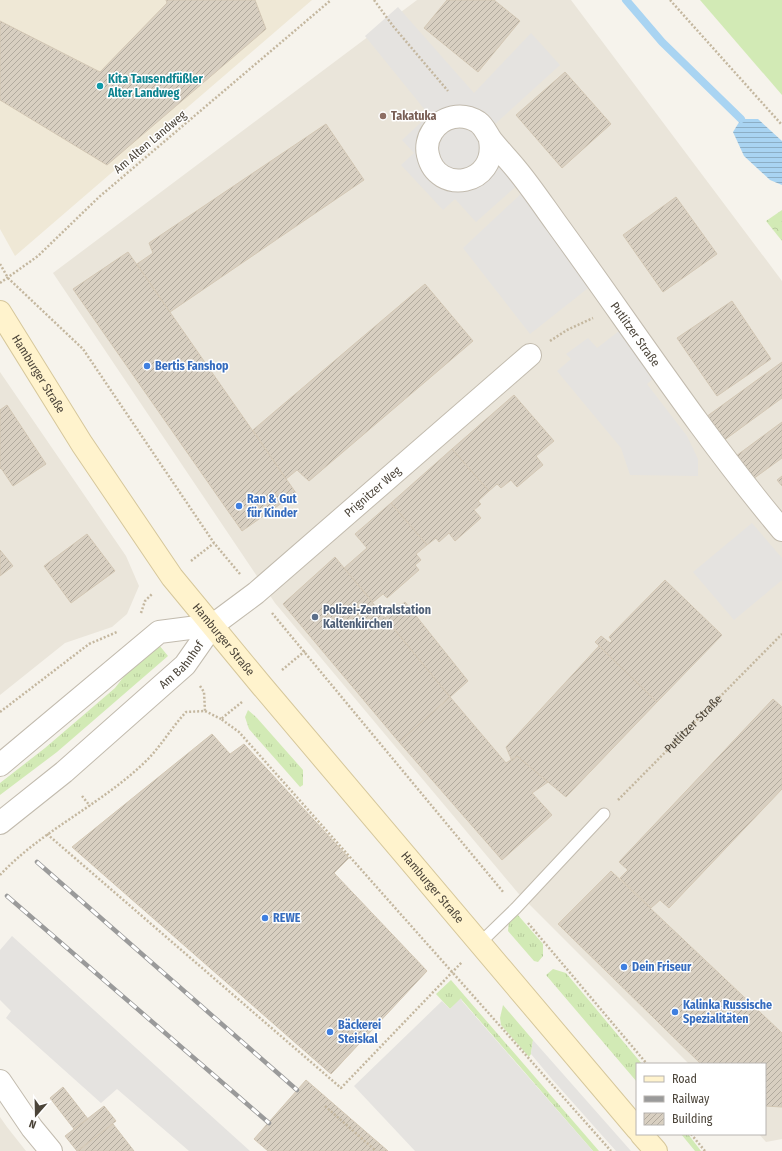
<svg xmlns="http://www.w3.org/2000/svg" width="782" height="1151" font-family="'Fira Sans Condensed',sans-serif">
  <style>
    .residential { fill: #eae5da }
    .education { fill: #efe8d6 }
    .grass { fill: url(#grass-tufts) }
    .park { fill: url(#park-crowns) }
    .garden { fill: #d2eab5 }
    .parking { fill: #e5e3e0 }
    .water { fill: url(#water-rules) }
    .lines { fill: none; stroke-linecap: round; stroke-linejoin: round }
    .stream { stroke: #a9d4f2; stroke-width: 8 }
    .building { fill: url(#building-hatch); stroke: #d3c7b4 }
    .service-casing { stroke: #c2bbae; stroke-width: 13 }
    .minor-casing { stroke: #c2bbae; stroke-width: 24 }
    .tertiary-casing { stroke: #c2bbae; stroke-width: 24 }
    .secondary-casing { stroke: #d6c79b; stroke-width: 24 }
    .path { stroke: #c4b79f; stroke-width: 2.5; stroke-dasharray: 2 2; stroke-linecap: butt }
    .service { stroke: #fff; stroke-width: 11 }
    .minor { stroke: #fff; stroke-width: 22 }
    .tertiary { stroke: #fff; stroke-width: 22 }
    .secondary { stroke: #fff3cd; stroke-width: 22 }
    .rail-casing { stroke: #9a9a9a; stroke-width: 4.5 }
    .rail { stroke: #fff; stroke-width: 3; stroke-dasharray: 9; stroke-linecap: butt }
    .culture-dot { fill: #0f9aa8; stroke: #fff; stroke-width: 1.5 }
    .education-dot { fill: #8d6e63; stroke: #fff; stroke-width: 1.5 }
    .shop-dot { fill: #3f7fe0; stroke: #fff; stroke-width: 1.5 }
    .service-dot { fill: #5c6f8a; stroke: #fff; stroke-width: 1.5 }
    .labels { text-anchor: middle; stroke-width: 3; stroke-linejoin: round; paint-order: stroke }
    .culture-label { font-size: 12px; font-weight: bold; fill: #0d838f; stroke: #fff; text-anchor: start }
    .education-label { font-size: 12px; font-weight: bold; fill: #785e54; stroke: #fff; text-anchor: start }
    .street-label { font-size: 12px; fill: #4b4439; stroke: #fff }
    .shop-label { font-size: 12px; font-weight: bold; fill: #366cbe; stroke: #fff; text-anchor: start }
    .service-label { font-size: 12px; font-weight: bold; fill: #4e5e75; stroke: #fff; text-anchor: start }
  </style>
  <defs>
    <pattern id="grass-tufts" width="24" height="20" patternUnits="userSpaceOnUse"><rect width="24" height="20" fill="#d2eab5"/><path d="M3 7l-1-3M5 7V3M7 7l1-3M15 17l-1-3M17 17v-4M19 17l1-3" fill="none" stroke="#b6ca9c"/></pattern>
    <pattern id="park-crowns" width="20" height="18" patternUnits="userSpaceOnUse"><rect width="20" height="18" fill="#d2eab5"/><path d="M2 6a3 3 0 1 1 6 0M12 15a3 3 0 1 1 6 0" fill="none" stroke="#b6ca9c"/></pattern>
    <pattern id="water-rules" width="6" height="5" patternUnits="userSpaceOnUse"><rect width="6" height="5" fill="#a9d4f2"/><path d="M0 2.5h6" fill="none" stroke="#8caec5"/></pattern>
    <pattern id="building-hatch" width="6" height="6" patternUnits="userSpaceOnUse"><rect width="6" height="6" fill="#d8cfc1"/><path d="M-1 1l2-2M0 6l6-6M5 7l2-2" fill="none" stroke="#b1aa9e"/></pattern>
  </defs>
  <rect width="100%" height="100%" fill="#f6f3ec"/>
  <path class="residential" d="M417 0H571L782 281V1139L766 1142 759 1134H765V1064H689L518 893 275 603 53 273Z
    M0 372 126 556 139 586 127 614 112 627 65 643 0 695Z
    M0 1117 7 1127 26 1151H0Z"/>
  <path class="education" d="M0 0H312L15 256 0 229Z"/>
  <path class="grass" d="M159 645 168 656 57 752 0 795V783L45 748 115 688 132 666Z
    M248 710 257 718 303 770V785L300 787 249 729 245 717Z
    M517 914 543 944V956L538 962 534 961 508 931 509 921Z
    M553 969 566 973 642 1064H637V1082L546 975Z
    M451 980 599 1151H593L461 999 450 1009 436 994Z
    M503 1005 533 1040 531 1054 529 1057 501 1025 500 1018Z
    M681 1134H688L701 1151H695Z"/>
  <path class="park" d="M782 210V241L766 221Z"/>
  <path class="garden" d="M700 0H782V95Z"/>
  <path class="parking" d="M398 7 474 93 531 33 560 65 494 125 532 172 476 222 455 199 443 210 401 165 414 153 402 140 429 115 365 36Z
    M524 191 592 285 530 334 463 248Z
    M619 331 653 379 647 384 687 436 698 459V476L630 475 621 448 557 371 571 359 566 354 588 338 597 348Z
    M752 523 782 558V580L734 620 693 572Z
    M12 936 250 1151H189L117 1089 101 1103 6 1018 11 1011 0 1000V950Z
    M461 998 462 1001 593 1151H415L354 1086 442 1001 450 1009Z
    M533 1040 631 1151H616L551 1078 531 1054Z"/>
  <path class="water" d="M741 119H758L782 141V185L770 180 744 156 733 132Z"/>
  <g class="lines">
    <path class="stream" d="M626 0 662 42 741 119"/>
  </g>
  <path class="building" d="M166 0H255L266 29 107 165 0 100V21L100 72 167 3Z
    M447 0H494L520 21 478 72 424 28Z
    M565 72 611 124 562 168 516 115Z
    M326 124 364 180 170 312 137 264 153 253 149 243Z
    M676 197 717 254 663 292 623 235Z
    M128 252 296 493 242 531 73 289Z
    M425 284 473 341 309 481 297 470 286 479 253 430Z
    M732 301 771 359 717 396 677 338Z
    M782 362V398L723 441 706 417Z
    M514 395 554 441 536 456 543 465 517 487 511 480 501 488 497 484 489 491 452 449Z
    M7 405 46 464 13 486 1 468 0 469V410Z
    M782 422V458L753 479 736 456Z
    M452 449 489 491 478 501 481 504 474 510 481 518 455 541 449 533 439 542 436 538 427 545 391 503Z
    M782 476V486L777 480Z
    M391 503 427 545 416 554 421 560 415 565 419 570 387 598 383 594 373 602 344 568 367 548 355 534Z
    M87 534 115 571 71 603 44 566Z
    M0 550 13 566 0 576Z
    M335 557 450 697 399 742 283 604Z
    M665 580 722 635 657 702 595 642 601 636 610 643 612 641 609 637Z
    M405 602 468 681 450 697 385 618Z
    M599 646 657 702 566 797 517 756 512 761 506 747Z
    M450 697 506 763 517 756 548 782 532 793 552 815 502 860 399 742Z
    M773 699 782 707V789L669 908 660 900 651 908 620 878 628 870 619 862Z
    M212 734 230 754 244 744 349 858 334 873 427 971 331 1074 72 847Z
    M611 871 782 1033V1107L765 1106V1064H701L558 924Z
    M306 1080 388 1151H268L254 1139Z
    M63 1087 88 1119 74 1129 50 1098Z
    M104 1106 116 1121 77 1151 65 1136Z
    M113 1124 134 1151H78L100 1134Z"/>
  <g class="lines">
    <g class="service-casing">
      <path id="service" d="M480 943 516 908 604 814"/>
    </g>
    <g class="minor-casing">
      <g id="minor">
        <path id="s2" d="M490 140C498 185 437 196 428 155 426 147 428 138 432 132 442 116 462 112 478 122 485 127 487 135 492 141 500 151 509 160 517 170 531 187 543 205 556 223 631 326 700 432 782 530"/>
        <path id="s3" d="M213 625 256 593 530 355"/>
        <path d="M0 1081 32 1128 51 1151"/>
      </g>
    </g>
    <g class="tertiary-casing">
      <g id="tertiary">
        <path d="M0 765 159 632 213 625"/>
        <path id="s4" d="M0 823 64 772 185 665 213 625"/>
      </g>
    </g>
    <g class="secondary-casing">
      <g id="secondary">
        <path id="s5" d="M0 312 82 444 172 577 262 686 637 1129"/>
        <path d="M641 1134 656 1151"/>
      </g>
    </g>
    <g class="path">
      <path d="M374 0 393 26 448 91"/>
      <path d="M670 0 782 125"/>
      <path d="M0 264 8 278 83 349 214 543 240 574"/>
      <path d="M0 283 38 256 99 197 331 0"/>
      <path d="M550 341 567 330 593 318"/>
      <path d="M191 561 214 543"/>
      <path d="M141 613 145 601 152 594"/>
      <path d="M272 613 504 893"/>
      <path d="M282 670 305 651"/>
      <path d="M200 686 204 692 205 711"/>
      <path d="M242 702 221 719 239 732 611 1151"/>
      <path d="M0 712 89 644 117 632"/>
      <path d="M82 796 90 806"/>
      <path id="s1" d="M618 800 782 634"/>
      <path d="M47 834 341 1088 462 962"/>
      <path d="M0 875C41 831 100 805 144 763 160 748 171 728 186 712L205 711 221 719"/>
      <path d="M528 923 647 1064"/>
      <path d="M325 1106 376 1151"/>
      <path d="M691 1134 705 1151"/>
    </g>
    <use href="#service" class="service"/>
    <use href="#minor" class="minor"/>
    <use href="#tertiary" class="tertiary"/>
    <use href="#secondary" class="secondary"/>
    <g class="rail-casing">
      <path id="rail" d="M37 862 297 1090
        M7 896 269 1123"/>
    </g>
    <use href="#rail" class="rail"/>
  </g>
  <circle class="culture-dot" cx="100" cy="86" r="4"/>
  <circle class="education-dot" cx="383" cy="116" r="4"/>
  <g class="shop-dot">
    <circle cx="147" cy="366" r="4"/>
    <circle cx="239" cy="506" r="4"/>
    <circle cx="265" cy="918" r="4"/>
    <circle cx="624" cy="967" r="4"/>
    <circle cx="675" cy="1012" r="4"/>
    <circle cx="330" cy="1032" r="4"/>
  </g>
  <circle class="service-dot" cx="315" cy="617" r="4"/>
  <g class="labels">
    <g class="culture-label">
      <text x="108" y="83">Kita Tausendfüßler<tspan x="108" dy="14">Alter Landweg</tspan></text>
    </g>
    <g class="education-label">
      <text x="391" y="120">Takatuka</text>
    </g>
    <g class="street-label">
      <text transform="translate(150 142) rotate(-40)" y="4">Am Alten Landweg</text>
      <text dy="4" stroke="none"><textPath href="#s2" startOffset="443">Putlitzer Straße</textPath></text>
      <text dy="4" stroke="none"><textPath href="#s5" startOffset="73">Hamburger Straße</textPath></text>
      <text dy="4" stroke="none"><textPath href="#s3" startOffset="208">Prignitzer Weg</textPath></text>
      <text dy="4" stroke="none"><textPath href="#s5" startOffset="397">Hamburger Straße</textPath></text>
      <text dy="4" stroke="none"><textPath href="#s4" startOffset="241">Am Bahnhof</textPath></text>
      <text dy="4" stroke="none"><textPath href="#s1" startOffset="107">Putlitzer Straße</textPath></text>
      <text dy="4" stroke="none"><textPath href="#s5" startOffset="721">Hamburger Straße</textPath></text>
    </g>
    <g class="shop-label">
      <text x="155" y="370">Bertis Fanshop</text>
      <text x="247" y="503">Ran &amp; Gut<tspan x="247" dy="14">für Kinder</tspan></text>
      <text x="273" y="922">REWE</text>
      <text x="632" y="971">Dein Friseur</text>
      <text x="683" y="1009">Kalinka Russische<tspan x="683" dy="14">Spezialitäten</tspan></text>
      <text x="338" y="1029">Bäckerei<tspan x="338" dy="14">Steiskal</tspan></text>
    </g>
    <g class="service-label">
      <text x="323" y="614">Polizei-Zentralstation<tspan x="323" dy="14">Kaltenkirchen</tspan></text>
    </g>
  </g>
  <rect x="636" y="1063" width="130" height="72" fill="#ffffff" stroke="#b7b4b0"/>
  <rect x="644" y="1076" width="20" height="6" fill="#fff3cd" stroke="#b7b4b0"/>
  <text x="672" y="1083" font-size="12" fill="#4b4439">Road</text>
  <rect x="644" y="1096" width="20" height="6" fill="#9a9a9a" stroke="#b7b4b0"/>
  <text x="672" y="1103" font-size="12" fill="#4b4439">Railway</text>
  <rect x="644" y="1113" width="20" height="12" fill="url(#building-hatch)" stroke="#b7b4b0"/>
  <text x="672" y="1123" font-size="12" fill="#4b4439">Building</text>
  <g transform="translate(36 1115) rotate(200)" stroke="#ffffff" stroke-width="3" paint-order="stroke">
  <path d="M0-3L7 15L0 10L-7 15Z" fill="#4b4439"/>
  <text y="-6" font-size="11" font-weight="bold" text-anchor="middle" fill="#4b4439">N</text>
  </g>
</svg>
